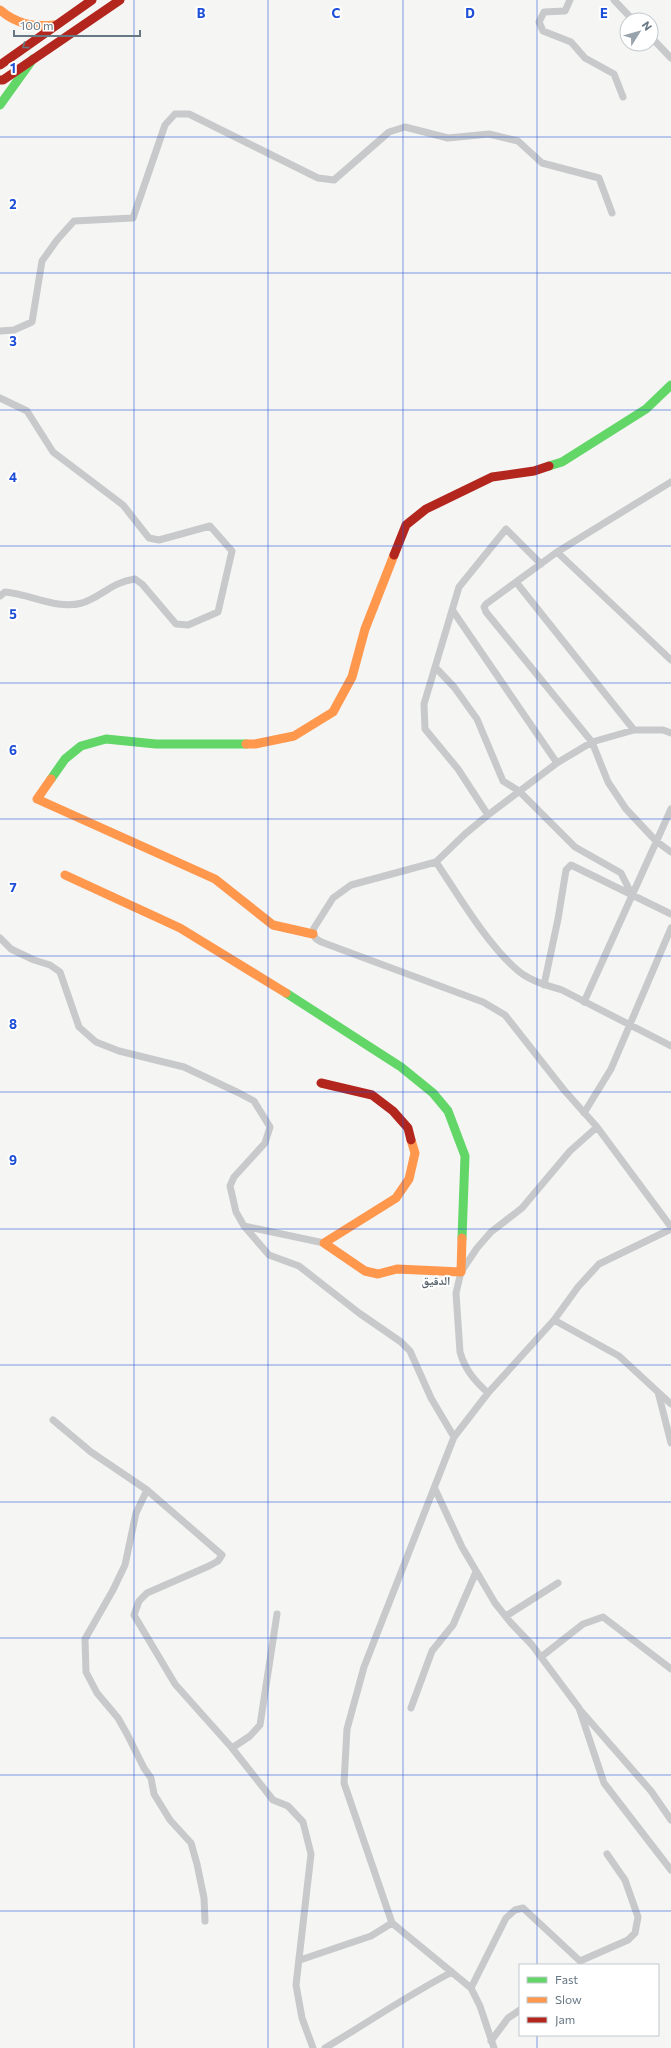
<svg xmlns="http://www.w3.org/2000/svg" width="671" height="2048" font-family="Commissioner,'Noto Naskh Arabic',sans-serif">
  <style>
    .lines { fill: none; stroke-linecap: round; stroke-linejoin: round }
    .street { stroke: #c8c9ca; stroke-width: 7 }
    .fast { stroke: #63d668; stroke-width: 9 }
    .slow { stroke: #ff974d; stroke-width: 9 }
    .jam { stroke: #b3261e; stroke-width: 9 }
    .oneway { stroke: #677783 }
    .grid { fill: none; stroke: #1d4ed8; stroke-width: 1; stroke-opacity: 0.55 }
    .labels { text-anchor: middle; stroke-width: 4; stroke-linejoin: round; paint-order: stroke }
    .neighbourhood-label { font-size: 12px; font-weight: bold; fill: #556068; stroke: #fff }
    .grid-label { font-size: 13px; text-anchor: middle; font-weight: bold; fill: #1d4ed8; stroke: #fff; stroke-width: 4; stroke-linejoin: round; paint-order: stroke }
  </style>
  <rect width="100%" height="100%" fill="#f5f5f4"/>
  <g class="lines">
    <path class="street" d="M570 0 565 11 544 12 539 22 543 31 571 42 585 58 614 74 623 97
      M614 0 633 20
      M651 37 671 58
      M0 331 14 330 32 322 42 261 57 240 74 221 133 218 165 125 175 114H189L318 178 334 180 389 132 405 127 448 138 489 134 518 141 542 163 599 178 612 213
      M0 398 27 411 53 452 123 505 149 538 159 540 210 526 232 551 218 612 188 625 176 624 142 584 135 579C111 582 102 597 82 603 56 610 31 594 5 592L0 596
      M671 482 557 552 486 604 484 607 486 612 592 742 608 782 626 809 656 841 671 852
      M557 552 671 660
      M516 582 634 730
      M453 611 557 763
      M436 668 454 687 477 719 503 781 519 791 575 847 621 873 633 897
      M671 733 663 730H634L592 742 557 763 488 815 465 834 436 862 351 885 333 898 314 928C312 937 316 940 324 943L483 1002 505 1015 564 1090 597 1127 671 1227
      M488 815 458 769 425 729 424 704 459 587 506 529 541 564
      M436 862C459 896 485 941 515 968 527 980 546 985 562 990L671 1046
      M0 938 11 949 34 960 50 965 60 972 79 1027 96 1042 119 1051 184 1067 239 1093 254 1101 270 1127 265 1143 234 1177 230 1186 236 1212 244 1226 269 1255 299 1266 359 1313 401 1342 410 1351 431 1398 454 1437
      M544 985 558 919 566 870 571 865 671 914
      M584 1002 671 809
      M584 1113 611 1069 671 928
      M244 1226 324 1243
      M554 1320 619 1356 658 1392 671 1443
      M658 1392 671 1404
      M488 1393C475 1381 465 1370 460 1352L456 1293 461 1272 477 1248 491 1232 522 1208 570 1151 597 1127
      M53 1420 91 1452 147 1490 222 1555 218 1561 209 1566 147 1593 139 1601 134 1615 175 1684 232 1748 273 1800 288 1806 303 1822 311 1854 296 1985 302 2018 313 2048
      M435 1489 462 1547 495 1603 511 1623 532 1645 579 1708 604 1783 671 1870
      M147 1490 136 1513 125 1565 113 1590 85 1639 86 1672 97 1693 118 1718 127 1734 144 1768 151 1778 154 1794 170 1820 191 1843 197 1864 204 1898 205 1921
      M506 1616 558 1583
      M541 1657 583 1624 603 1617 671 1669
      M411 1708 432 1651 453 1625 476 1572
      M581 1711 651 1791 671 1820
      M232 1748 250 1736 260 1725 277 1614
      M300 1960 371 1936 392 1923
      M471 1988 506 1918 515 1910 523 1908 580 1961 628 1940 635 1933 638 1917 625 1880 607 1854
      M491 2041 508 2018 520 2010
      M325 2048C367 2023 408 1995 452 1972
      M494 2048 480 2006 471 1988 392 1923 344 1783 347 1729 364 1667 454 1437 488 1393 554 1320 578 1287 599 1264 671 1229"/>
    <path class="fast" d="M0 105 33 59
      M549 466 562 462 646 409 671 385
      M51 779 65 759 81 746 106 739 156 744H246
      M286 993 401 1067 433 1093 448 1111 465 1156 462 1238"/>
    <path class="slow" d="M0 10C16 24 33 27 54 25
      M246 744H255L294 736 333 712 352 677 365 629 394 555
      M51 779 37 799 215 879 273 925 313 934
      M65 875 180 928 286 993
      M411 1140 415 1153 409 1179 396 1198 324 1243 365 1271 378 1274 397 1269 461 1272 462 1238"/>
    <path class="jam" d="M0 65 92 0
      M0 80H3L120 0
      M394 555 406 525 426 509 492 477 534 471 549 466
      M321 1083 372 1095 393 1111 408 1128 411 1140"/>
  </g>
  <defs><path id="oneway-chevron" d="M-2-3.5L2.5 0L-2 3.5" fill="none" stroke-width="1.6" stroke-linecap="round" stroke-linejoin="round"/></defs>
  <use class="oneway" href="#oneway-chevron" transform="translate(25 46) rotate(144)"/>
  <path class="grid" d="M134 0V2048M268 0V2048M403 0V2048M537 0V1965M0 137H671M0 273H671M0 410H671M0 546H671M0 683H671M0 819H671M0 956H671M0 1092H671M0 1229H671M0 1365H671M0 1502H671M0 1638H671M0 1775H671M0 1911H671M537 2035V2048"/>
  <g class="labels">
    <g class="neighbourhood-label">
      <text x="436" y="1285">الدقيق</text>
    </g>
  </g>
  <g class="grid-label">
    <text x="201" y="18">B</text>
    <text x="336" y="18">C</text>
    <text x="470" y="18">D</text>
    <text x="604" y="18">E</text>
    <text x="13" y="73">1</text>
    <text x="13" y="209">2</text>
    <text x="13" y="346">3</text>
    <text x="13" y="482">4</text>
    <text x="13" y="619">5</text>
    <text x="13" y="755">6</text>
    <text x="13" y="892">7</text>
    <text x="13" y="1029">8</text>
    <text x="13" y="1165">9</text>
  </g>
  <rect x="519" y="1964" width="140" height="72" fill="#ffffff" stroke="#c2c9cd"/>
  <rect x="527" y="1977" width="20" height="6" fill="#63d668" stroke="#c2c9cd"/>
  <text x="555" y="1984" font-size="12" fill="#677783">Fast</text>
  <rect x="527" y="1997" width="20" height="6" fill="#ff974d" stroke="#c2c9cd"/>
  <text x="555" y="2004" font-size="12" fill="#677783">Slow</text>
  <rect x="527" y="2017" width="20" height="6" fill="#b3261e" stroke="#c2c9cd"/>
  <text x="555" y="2024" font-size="12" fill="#677783">Jam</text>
  <g transform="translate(639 32) rotate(53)"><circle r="19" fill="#ffffff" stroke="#c2c9cd"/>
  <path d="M0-3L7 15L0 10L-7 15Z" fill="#99a3ab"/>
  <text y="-6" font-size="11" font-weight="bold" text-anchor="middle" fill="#677783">N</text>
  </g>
  <path d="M14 30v6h126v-6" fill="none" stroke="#677783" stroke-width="2"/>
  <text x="20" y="30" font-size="12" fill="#677783" stroke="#ffffff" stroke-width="3" paint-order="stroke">100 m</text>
</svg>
